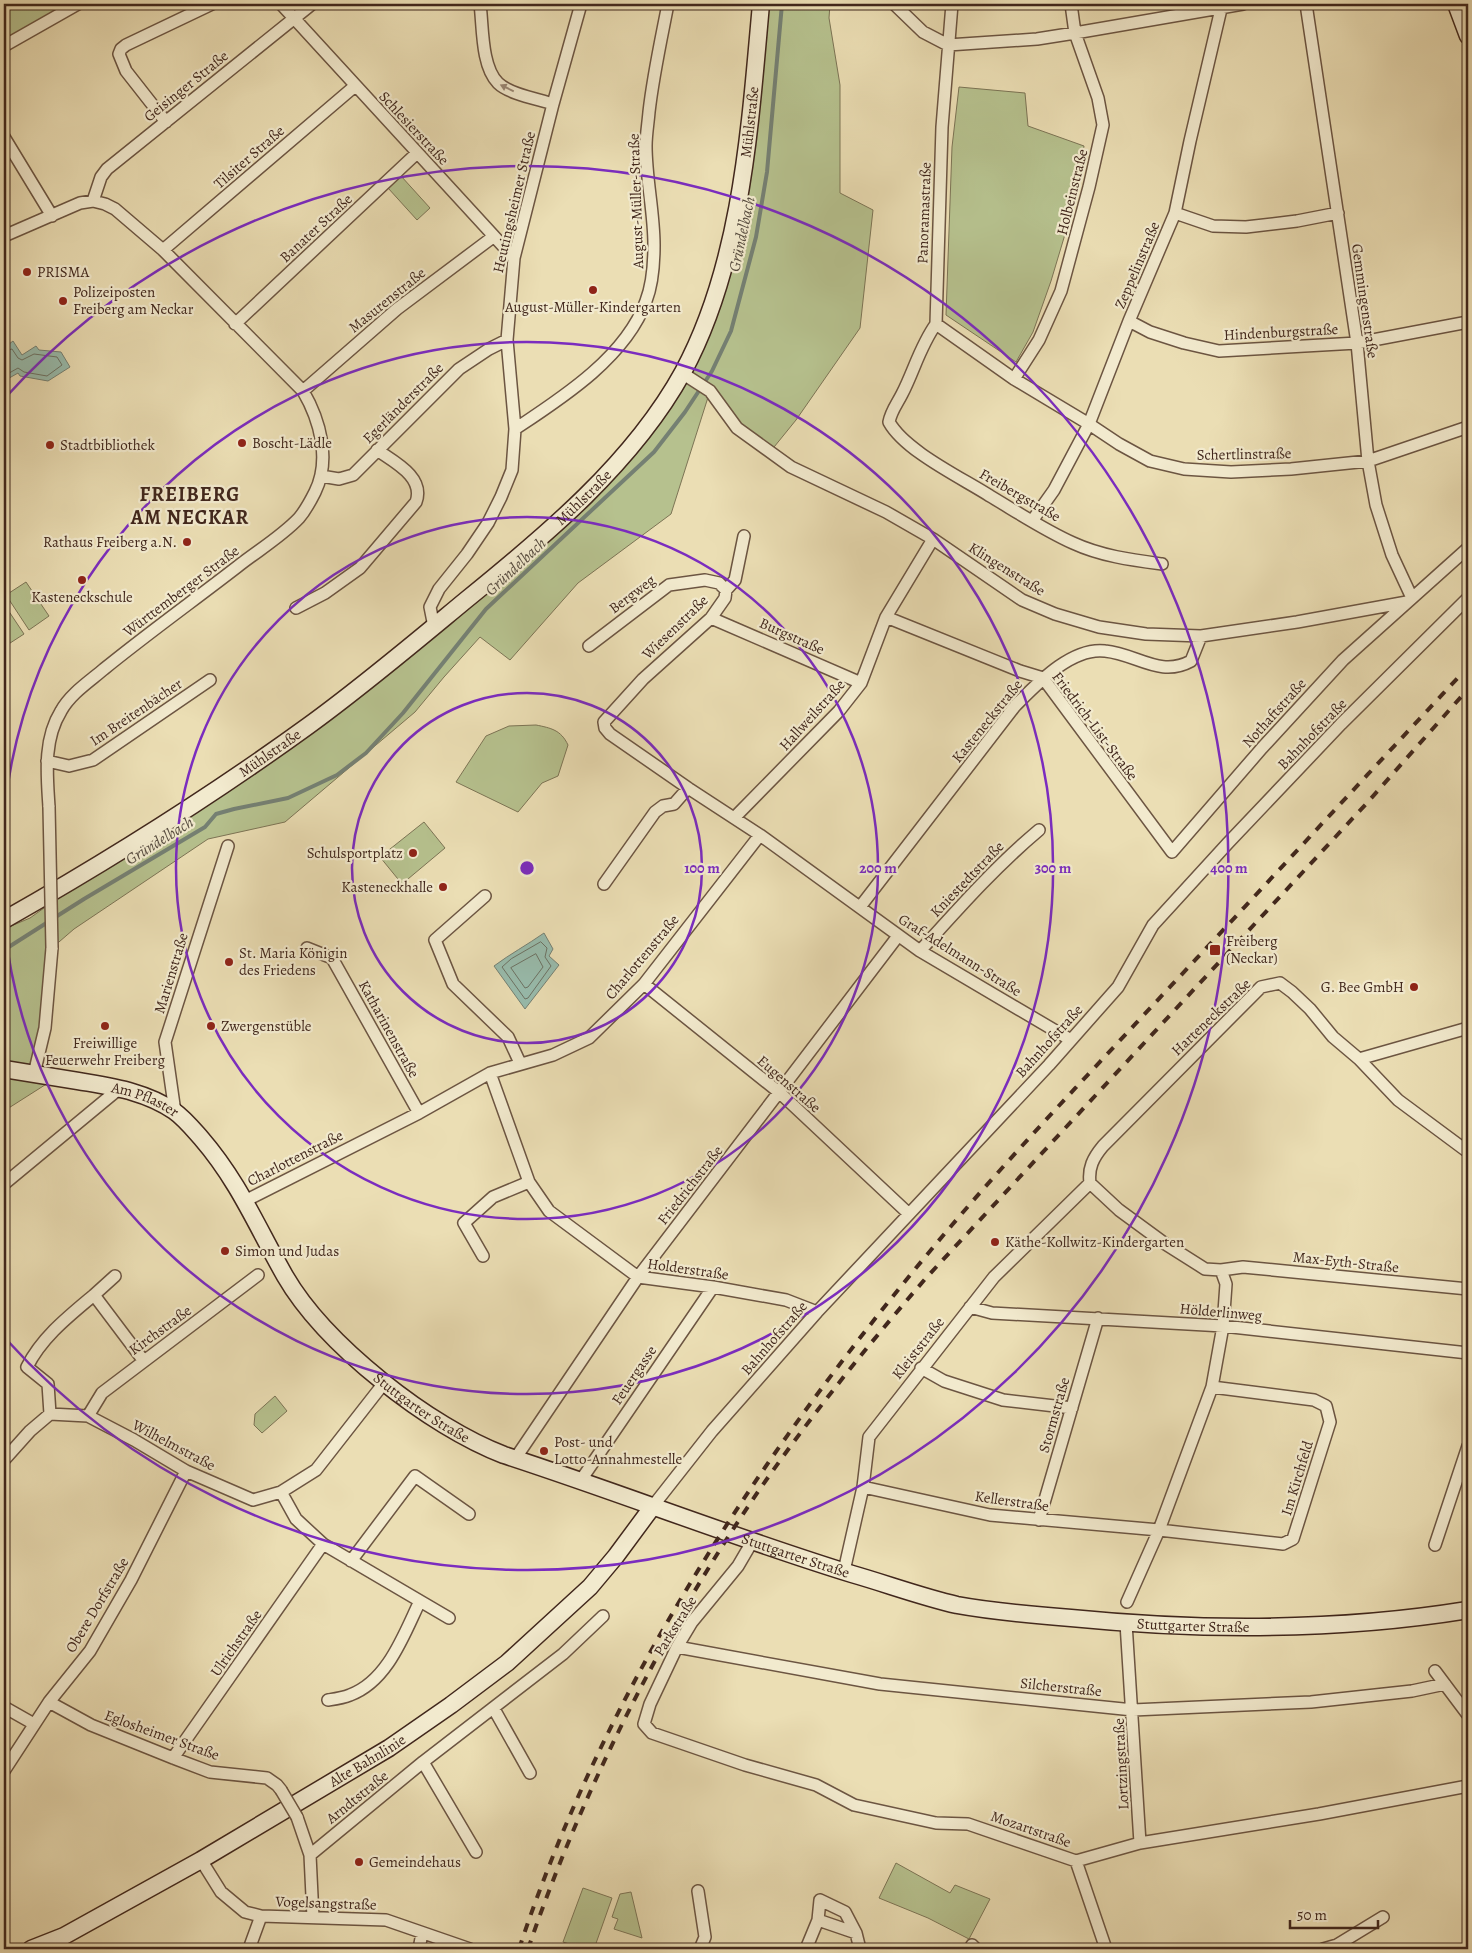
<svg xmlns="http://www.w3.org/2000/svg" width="1472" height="1953" font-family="Alegreya,serif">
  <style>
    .green { fill: #b6c18e; stroke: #7c7455 }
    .water { fill: #98bcad; stroke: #758073 }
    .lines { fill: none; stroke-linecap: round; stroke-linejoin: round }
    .shore { stroke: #6c7264; stroke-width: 1 }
    .stream { stroke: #758073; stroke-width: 4 }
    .street-casing { stroke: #6c5542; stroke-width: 14 }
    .secondary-casing { stroke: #41271c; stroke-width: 19 }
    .street { stroke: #f2eace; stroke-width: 11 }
    .secondary { stroke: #f2eace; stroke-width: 16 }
    .rail { stroke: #41271c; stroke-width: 4; stroke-dasharray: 9 9; stroke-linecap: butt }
    .street-bridge-casing { stroke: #6c5542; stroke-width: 14; stroke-linecap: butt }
    .street-bridge { stroke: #f2eace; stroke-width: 11 }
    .oneway { fill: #9a8875 }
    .ring { fill: none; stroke: #7b2cbf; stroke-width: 2.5 }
    .poi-dot { fill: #8f2418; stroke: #f2eace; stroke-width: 2 }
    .labels { text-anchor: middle; stroke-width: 4.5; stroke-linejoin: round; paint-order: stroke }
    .street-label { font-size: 15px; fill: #41271c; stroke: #f2eace }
    .poi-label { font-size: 15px; fill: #41271c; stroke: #f2eace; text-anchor: start }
    .water-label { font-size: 16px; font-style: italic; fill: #574c40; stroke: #f2eace }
    .district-label { font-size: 20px; font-weight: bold; letter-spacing: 1px; fill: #41271c; stroke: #f2eace }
    .centre { fill: #7b2cbf; stroke: #f2eace; stroke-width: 2.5 }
    .ring-label { font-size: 15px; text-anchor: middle; font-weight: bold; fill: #7b2cbf; stroke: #f2eace; stroke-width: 4.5; stroke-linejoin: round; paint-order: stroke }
  </style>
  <rect width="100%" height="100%" fill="#ebdeb4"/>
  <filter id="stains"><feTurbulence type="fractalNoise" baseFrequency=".004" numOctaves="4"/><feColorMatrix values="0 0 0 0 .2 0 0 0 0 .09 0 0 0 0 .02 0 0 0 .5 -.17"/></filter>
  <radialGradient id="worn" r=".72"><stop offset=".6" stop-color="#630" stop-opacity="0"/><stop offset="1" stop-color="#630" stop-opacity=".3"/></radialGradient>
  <path class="green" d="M4 4H78L4 46Z
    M761 4H830L829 18 840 85V193L873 210 860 328 796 420 770 452 761 446 710 391 671 514 578 583 510 660 480 637 444 677 415 712 285 822 208 839 74 929 52 948 34 1074 48 1083 4 1111V929L30 918 139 840 252 766 574 507 682 373 726 257Z
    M959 87 1025 93 1028 126 1084 146 1075 201 1051 281 1033 332 1016 362 946 315 952 147Z
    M401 176 430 208 417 220 388 188Z
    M26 582 49 616 29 630 6 595Z
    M4 604 24 634 4 647Z
    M536 725C551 728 561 730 568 745L558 776 542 783 518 812 456 782 486 736 509 726Z
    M424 822 445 848 402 884 380 857Z
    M275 1396 287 1411 262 1433 254 1425 255 1414Z
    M896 1863 950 1893 955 1885 990 1899 969 1939 928 1918 879 1898Z
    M583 1888 612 1898 594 1949H585L563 1942Z
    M631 1892 642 1938 614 1929 618 1919 612 1917 620 1894Z"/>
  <path class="water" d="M13 341 22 355 36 346 39 350 61 352 70 367 48 381 20 376 18 373 4 381V348Z
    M544 933 553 949 549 956 559 965 525 1009 494 966C510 954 527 945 544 933Z"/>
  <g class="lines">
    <path class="shore" d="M4 351 12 349 18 358 22 360 34 354 57 357 62 365 47 376 24 372 18 368 4 376
      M541 942 547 948 545 957 551 966 528 998 525 999 502 967 511 959Z
      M536 954 543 967 528 987 525 988 511 968Z"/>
    <path class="stream" d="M54 918 84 899 205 827 216 814 234 809 288 798 337 775 366 753 403 713 486 609 654 452 685 412 712 371 731 331 756 237 767 172 782 4
      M4 950 48 922"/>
    <g class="street-casing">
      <path id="street" d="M281 4 514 258
        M480 4C483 26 481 66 498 83 509 94 538 99 553 104
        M894 4 923 32 948 45
        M952 4 942 127 936 324C920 346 914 371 902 394 897 404 891 411 889 422 905 451 962 478 990 496 1017 512 1044 530 1073 543 1101 556 1132 560 1162 564
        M1306 4 1357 343 1368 461 1376 505 1392 555 1412 598
        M948 45 1037 39 1075 33 1243 4
        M4 46 78 4
        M166 122 126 71 119 54 121 49 126 45 212 4
        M4 137 52 216
        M93 201 101 177 107 169 312 4
        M1175 213 1213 226 1246 227 1297 221 1338 213
        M4 236 80 203 93 201 105 204 115 209 163 250 303 391C320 420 331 460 315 492 311 500 305 511 299 518 281 537 257 551 237 567 193 601 147 634 104 669 90 681 70 694 61 711 43 740 47 775 49 807
        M163 250 355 86
        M1129 321 1150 332 1184 343 1219 351 1357 343 1468 322
        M235 324 417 153
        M936 324 1014 379 1089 424 1119 444 1150 461 1184 469 1231 472 1291 469 1368 461 1468 427
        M682 373 710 391 737 428 791 467 886 512 933 539 1022 600 1055 614 1099 627 1146 634 1201 636 1297 622 1407 602
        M1014 379 1039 340 1061 291 1089 187 1103 125 1098 98 1075 33 1071 4
        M303 391 397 309 493 237
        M515 429C562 398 626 357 646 301 653 283 654 264 654 245 654 212 646 179 646 146 646 135 648 124 649 112 653 76 661 40 668 4
        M321 476 339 479 353 475 459 369 489 349 507 340
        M1032 521 1054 490 1089 424 1129 321 1175 213 1190 141 1221 9 1220 4
        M744 536 735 580 726 590 725 598 711 618 643 679 604 722 605 728 610 734 688 788 760 835 920 951 1071 1040
        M296 608 325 593 360 568 416 502C425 477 394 462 377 450
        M886 617 1020 671 1043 678 1172 852 1262 748 1343 660 1468 548
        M711 618 861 683
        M434 627 430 607 439 589 467 554 488 523 501 497 512 470 515 429 507 340 514 258 553 104 581 4
        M589 646 669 585 705 580 719 583 726 590
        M47 761 69 766 93 760 210 680
        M735 817 839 711 861 683 886 617 933 539
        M604 884 655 812 663 806 674 804 688 788
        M485 896 435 940 453 984 508 1037 520 1063
        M860 907 1015 706C1037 684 1071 647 1105 651 1137 654 1160 678 1191 661L1201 636
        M307 948 332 958 419 1113
        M920 951C958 909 995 867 1039 830
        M644 984 780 1093 909 1214
        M1359 1059 1468 1028
        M490 1073 529 1182 549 1211 638 1277 713 1287 786 1300 817 1312
        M34 1074 45 1028 52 948
        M175 1112 165 1042 228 846
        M1090 1183C1088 1168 1093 1158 1103 1146L1261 987 1280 983 1292 992 1310 1009 1333 1037 1359 1059 1398 1100 1468 1152
        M1090 1183 1119 1210 1164 1243 1205 1269 1221 1270 1243 1267 1468 1289
        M4 1184 120 1088
        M245 1201 419 1113 490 1073 553 1055 589 1038 644 984 760 835
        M483 1256 464 1223 493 1197 529 1182
        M94 1295 115 1276
        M970 1307 992 1313 1223 1326 1468 1353
        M921 1368 944 1381 1003 1400 1072 1408
        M50 1414 88 1416 134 1440 186 1471 253 1500 281 1492 316 1470 384 1383
        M50 1414 48 1384 27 1367C42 1337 69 1316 94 1295L143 1360
        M88 1416 102 1393 258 1275
        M515 1459 638 1277 898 936
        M4 1460 30 1431 50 1414
        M581 1480 713 1287
        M863 1487 990 1515 1159 1530 1283 1544 1293 1539 1330 1422 1326 1406 1314 1400 1212 1387
        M281 1492 296 1519 323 1544 420 1601C404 1634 388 1681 350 1695 343 1698 335 1699 328 1700
        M653 1506 712 1431 817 1312 1049 1065 1118 987 1153 925 1228 843 1341 724 1468 598
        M1039 1520 1098 1318
        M752 1542 738 1566 692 1622 677 1647 650 1704 644 1724 652 1733 745 1765 816 1785 854 1805 936 1823 968 1824 1076 1861 1140 1843 1319 1814 1468 1786
        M1435 1545 1468 1446
        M351 1561 415 1476 469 1514
        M844 1571 863 1487 869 1437 994 1277 1090 1183
        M420 1601 449 1618
        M1127 1602 1159 1530 1212 1387 1223 1326 1226 1284 1221 1270
        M1126 1623 1140 1843
        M677 1647 880 1684 1133 1710 1311 1702 1412 1691 1445 1684
        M1435 1671 1468 1715
        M49 1702 91 1725 173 1758 210 1772 267 1778 277 1785 281 1790
        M4 1707 34 1724
        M494 1709 530 1773
        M173 1758 323 1544
        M423 1762 476 1852
        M4 1771 49 1702 90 1651 131 1580 186 1471
        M297 1817 310 1855 313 1917
        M310 1855 423 1762 563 1654 603 1616
        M201 1860 221 1892 245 1912 261 1916 386 1920 470 1949
        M1076 1861 1106 1949
        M698 1891 705 1937 700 1949
        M856 1933 818 1920 820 1900 845 1912 856 1933 860 1949
        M249 1949 261 1916
        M419 1949 422 1933
        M806 1949 818 1920
        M970 1949 972 1945 976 1949
        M1323 1949 1337 1945 1383 1917"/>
    </g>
    <g class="secondary-casing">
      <g id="secondary">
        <path d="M1456 4 1468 36"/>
        <path id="s1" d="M4 920C108 861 210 797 308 726 362 687 414 643 466 600 545 536 633 463 683 372 742 263 750 125 761 4"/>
        <path id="s2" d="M4 1069C29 1073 53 1077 78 1081 112 1087 145 1091 174 1111 184 1118 193 1129 201 1138 239 1182 257 1227 285 1276 325 1345 430 1427 504 1455 621 1493 735 1538 852 1574 887 1584 922 1597 957 1605 995 1612 1033 1615 1071 1618 1202 1631 1338 1631 1468 1610"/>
        <path id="s3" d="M31 1949 64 1936 201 1860 389 1748 451 1705 507 1663 590 1587 616 1556 653 1506"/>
      </g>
    </g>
    <use href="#street" class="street"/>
    <use href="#secondary" class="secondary"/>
    <path class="rail" d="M519 1949C608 1680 769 1440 952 1225 1017 1149 1086 1077 1154 1004 1259 892 1363 779 1468 667
      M528 1949C583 1788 666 1625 762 1486 813 1413 868 1345 926 1278L1366 804 1468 689"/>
    <g class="street-bridge-casing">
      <path id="street-bridge" d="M49 807 52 948
        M281 1790 297 1817"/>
    </g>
    <use href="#street-bridge" class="street-bridge"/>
  </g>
  <defs><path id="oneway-solid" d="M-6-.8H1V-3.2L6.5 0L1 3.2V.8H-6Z" transform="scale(1.25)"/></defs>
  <use class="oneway" href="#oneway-solid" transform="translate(507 88) rotate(-154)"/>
  <g class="ring">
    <circle cx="527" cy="868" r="175"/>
    <circle cx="527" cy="868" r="351"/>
    <path d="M4 813A526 526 0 1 1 4 923"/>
    <path d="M5 398A702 702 0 1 1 5 1338"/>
  </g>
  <g class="poi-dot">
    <circle cx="27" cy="272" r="5"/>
    <circle cx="593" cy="290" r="5"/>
    <circle cx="63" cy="301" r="5"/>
    <circle cx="242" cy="443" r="5"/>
    <circle cx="50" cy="445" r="5"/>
    <circle cx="187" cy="542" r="5"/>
    <circle cx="82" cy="580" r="5"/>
    <circle cx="413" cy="853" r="5"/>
    <circle cx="443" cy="887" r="5"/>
    <rect x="1209" y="944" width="12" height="12" rx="2.5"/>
    <circle cx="229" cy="962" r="5"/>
    <circle cx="1414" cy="987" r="5"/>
    <circle cx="105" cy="1026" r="5"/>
    <circle cx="211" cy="1026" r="5"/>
    <circle cx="995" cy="1242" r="5"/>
    <circle cx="225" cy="1251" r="5"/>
    <circle cx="544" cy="1451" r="5"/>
    <circle cx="359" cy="1862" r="5"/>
  </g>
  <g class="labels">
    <g class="street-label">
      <text transform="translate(186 86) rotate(-39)" y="5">Geisinger Straße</text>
      <text dy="5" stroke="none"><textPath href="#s1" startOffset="1140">Mühlstraße</textPath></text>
      <text transform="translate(414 128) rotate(47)" y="5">Schlesierstraße</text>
      <text transform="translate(249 157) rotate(-41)" y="5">Tilsiter Straße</text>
      <text transform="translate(1072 192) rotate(-76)" y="5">Holbeinstraße</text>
      <text transform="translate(636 201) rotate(-92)" y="5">August-Müller-Straße</text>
      <text transform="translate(514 202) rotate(-77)" y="5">Heutingsheimer Straße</text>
      <text transform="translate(924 213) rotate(-88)" y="5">Panoramastraße</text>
      <text transform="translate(316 228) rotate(-43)" y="5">Banater Straße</text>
      <text transform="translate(1137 265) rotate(-67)" y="5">Zeppelinstraße</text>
      <text transform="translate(387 300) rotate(-39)" y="5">Masurenstraße</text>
      <text transform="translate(1365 301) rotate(82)" y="5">Gemmingenstraße</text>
      <text transform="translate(1281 332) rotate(-3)" y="5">Hindenburgstraße</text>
      <text transform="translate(403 403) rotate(-45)" y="5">Egerländerstraße</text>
      <text transform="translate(1244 454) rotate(-1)" y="5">Schertlinstraße</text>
      <text transform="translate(1020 495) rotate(30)" y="5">Freibergstraße</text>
      <text dy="5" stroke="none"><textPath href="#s1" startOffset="719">Mühlstraße</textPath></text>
      <text transform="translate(1007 569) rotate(32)" y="5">Klingenstraße</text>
      <text transform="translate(181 591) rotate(-37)" y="5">Württemberger Straße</text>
      <text transform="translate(632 594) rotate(-37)" y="5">Bergweg</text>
      <text transform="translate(675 627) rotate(-44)" y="5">Wiesenstraße</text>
      <text transform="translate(792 636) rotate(24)" y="5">Burgstraße</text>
      <text transform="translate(136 712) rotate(-34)" y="5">Im Breitenbächer</text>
      <text transform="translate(1274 713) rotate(-48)" y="5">Nothaftstraße</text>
      <text transform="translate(812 715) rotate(-48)" y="5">Hallweilstraße</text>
      <text transform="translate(987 721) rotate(-51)" y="5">Kasteneckstraße</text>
      <text transform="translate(1095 726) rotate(53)" y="5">Friedrich-List-Straße</text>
      <text transform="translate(1312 734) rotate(-46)" y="5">Bahnhofstraße</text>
      <text dy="5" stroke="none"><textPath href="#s1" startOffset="314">Mühlstraße</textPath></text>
      <text transform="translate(967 879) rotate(-46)" y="5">Kniestedtstraße</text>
      <text transform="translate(960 955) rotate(32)" y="5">Graf-Adelmann-Straße</text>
      <text transform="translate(642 957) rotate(-50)" y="5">Charlottenstraße</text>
      <text transform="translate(171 973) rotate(-73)" y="5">Marienstraße</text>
      <text transform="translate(1211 1017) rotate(-44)" y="5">Harteneckstraße</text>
      <text transform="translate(389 1029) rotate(61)" y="5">Katharinenstraße</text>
      <text transform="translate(1049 1041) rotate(-48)" y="5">Bahnhofstraße</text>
      <text transform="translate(789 1084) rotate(41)" y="5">Eugenstraße</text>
      <text dy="5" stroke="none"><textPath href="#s2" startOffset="145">Am Pflaster</textPath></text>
      <text transform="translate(295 1158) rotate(-27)" y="5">Charlottenstraße</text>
      <text transform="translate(690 1185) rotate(-52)" y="5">Friedrichstraße</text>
      <text transform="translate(1346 1262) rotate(6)" y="5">Max-Eyth-Straße</text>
      <text transform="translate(688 1269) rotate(8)" y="5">Holderstraße</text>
      <text transform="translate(1221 1312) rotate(5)" y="5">Hölderlinweg</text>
      <text transform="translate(160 1330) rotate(-36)" y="5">Kirchstraße</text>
      <text transform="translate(774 1338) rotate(-49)" y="5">Bahnhofstraße</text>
      <text transform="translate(918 1348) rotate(-52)" y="5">Kleiststraße</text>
      <text transform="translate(634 1375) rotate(-56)" y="5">Feuergasse</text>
      <text dy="5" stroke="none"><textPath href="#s2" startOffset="568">Stuttgarter Straße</textPath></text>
      <text transform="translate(1054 1415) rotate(-74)" y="5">Stormstraße</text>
      <text transform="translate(174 1445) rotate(28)" y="5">Wilhelmstraße</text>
      <text transform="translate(1297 1478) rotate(-73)" y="5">Im Kirchfeld</text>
      <text transform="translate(1012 1501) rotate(8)" y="5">Kellerstraße</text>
      <text dy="5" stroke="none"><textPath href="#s2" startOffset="972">Stuttgarter Straße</textPath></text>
      <text transform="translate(97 1605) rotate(-59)" y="5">Obere Dorfstraße</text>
      <text dy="5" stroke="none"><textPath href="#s2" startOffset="1378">Stuttgarter Straße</textPath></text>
      <text transform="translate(675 1626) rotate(-58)" y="5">Parkstraße</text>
      <text transform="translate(236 1643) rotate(-55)" y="5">Ulrichstraße</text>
      <text transform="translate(1061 1687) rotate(6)" y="5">Silcherstraße</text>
      <text transform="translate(162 1735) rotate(20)" y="5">Eglosheimer Straße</text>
      <text dy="5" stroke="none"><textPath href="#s3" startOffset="386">Alte Bahnlinie</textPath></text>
      <text transform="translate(1121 1764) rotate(-93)" y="5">Lortzingstraße</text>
      <text transform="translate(357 1797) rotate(-39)" y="5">Arndtstraße</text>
      <text transform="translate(1031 1829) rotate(19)" y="5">Mozartstraße</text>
      <text transform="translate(326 1903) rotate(2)" y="5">Vogelsangstraße</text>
    </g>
    <g class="poi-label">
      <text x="37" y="277">PRISMA</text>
      <text x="73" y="297">Polizeiposten<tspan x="73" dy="17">Freiberg am Neckar</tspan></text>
      <text x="593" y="312" text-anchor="middle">August-Müller-Kindergarten</text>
      <text x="252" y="448">Boscht-Lädle</text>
      <text x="60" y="450">Stadtbibliothek</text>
      <text x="177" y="547" text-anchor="end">Rathaus Freiberg a.N.</text>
      <text x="82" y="602" text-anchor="middle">Kasteneckschule</text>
      <text x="403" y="858" text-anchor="end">Schulsportplatz</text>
      <text x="433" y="892" text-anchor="end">Kasteneckhalle</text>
      <text x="1226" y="946">Freiberg<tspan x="1226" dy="17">(Neckar)</tspan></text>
      <text x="239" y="958">St. Maria Königin<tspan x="239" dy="17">des Friedens</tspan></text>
      <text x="1404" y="992" text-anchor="end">G. Bee GmbH</text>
      <text x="221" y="1031">Zwergenstüble</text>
      <text x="105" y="1048" text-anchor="middle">Freiwillige<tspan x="105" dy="17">Feuerwehr Freiberg</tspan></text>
      <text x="1005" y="1247">Käthe-Kollwitz-Kindergarten</text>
      <text x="235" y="1256">Simon und Judas</text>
      <text x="554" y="1447">Post- und<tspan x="554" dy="17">Lotto-Annahmestelle</tspan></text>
      <text x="369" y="1867">Gemeindehaus</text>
    </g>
    <g class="water-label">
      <text transform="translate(741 234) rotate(-78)" y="6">Gründelbach</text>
      <text transform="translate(515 566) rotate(-43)" y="6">Gründelbach</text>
      <text transform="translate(159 840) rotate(-32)" y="6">Gründelbach</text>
    </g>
    <g class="district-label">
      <text x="190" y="501">FREIBERG<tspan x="190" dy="23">AM NECKAR</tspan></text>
    </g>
  </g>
  <circle cx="527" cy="868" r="8" class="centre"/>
  <g class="ring-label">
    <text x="702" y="873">100 m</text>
    <text x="878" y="873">200 m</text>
    <text x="1053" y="873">300 m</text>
    <text x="1229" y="873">400 m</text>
  </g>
  <rect width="1472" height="1953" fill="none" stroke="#ebdeb4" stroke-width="20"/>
  <rect x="5" y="5" width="1462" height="1943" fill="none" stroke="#41271c" stroke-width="2.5"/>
  <rect x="10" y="10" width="1452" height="1933" fill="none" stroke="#41271c"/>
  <path d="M1290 1920v8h88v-8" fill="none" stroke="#41271c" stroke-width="2.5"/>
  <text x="1297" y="1920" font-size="15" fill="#41271c" stroke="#f2eace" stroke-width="4" paint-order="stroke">50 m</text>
  <rect width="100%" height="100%" filter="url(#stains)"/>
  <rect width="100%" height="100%" fill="url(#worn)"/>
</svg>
